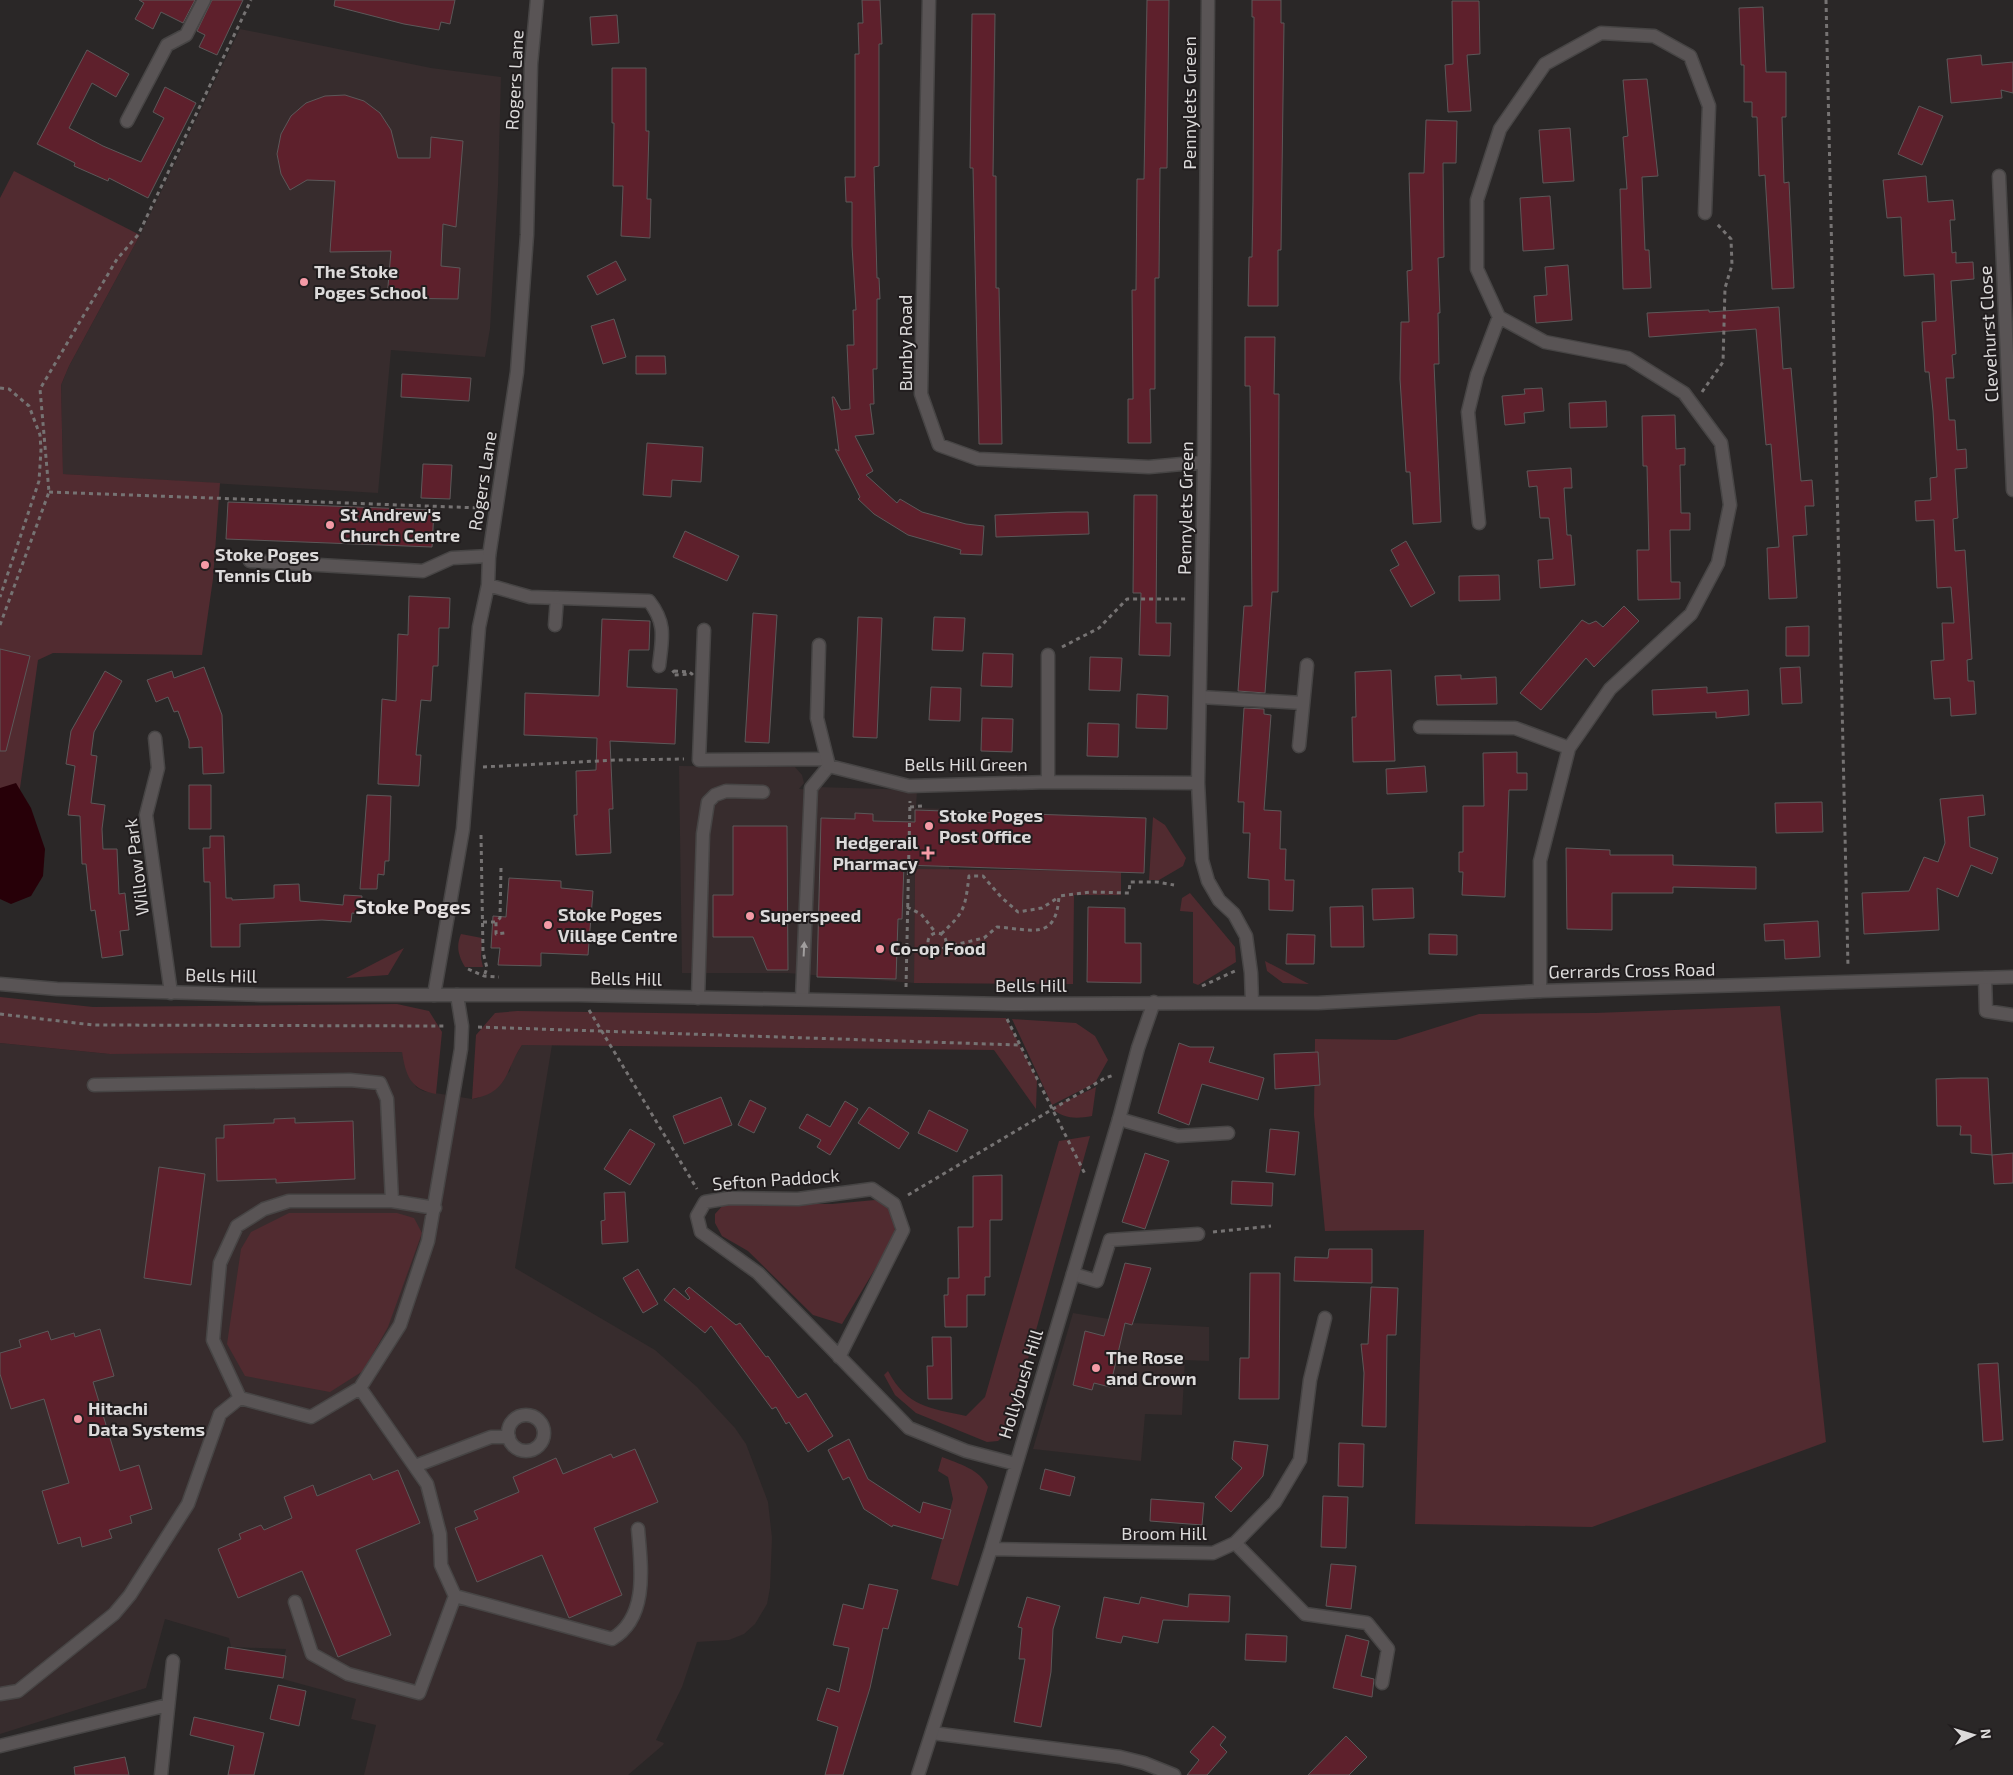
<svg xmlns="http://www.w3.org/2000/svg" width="2013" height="1775" font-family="'Exo 2',sans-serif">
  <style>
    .built { fill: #372c2d }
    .green { fill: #512b30 }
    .water { fill: #270008 }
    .building { fill: #5e202c; stroke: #5c5859 }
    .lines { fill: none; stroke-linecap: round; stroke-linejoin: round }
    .lane-casing { stroke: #474545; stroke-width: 15 }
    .street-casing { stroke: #474545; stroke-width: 15 }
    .secondary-casing { stroke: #474545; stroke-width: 15 }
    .path { stroke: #767373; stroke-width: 3; stroke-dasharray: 4 4; stroke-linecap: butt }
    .lane { stroke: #595455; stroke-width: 12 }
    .street { stroke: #595455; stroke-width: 12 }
    .secondary { stroke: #595455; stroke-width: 12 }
    .oneway { fill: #a19e9e }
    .poi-dot { fill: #f49aa6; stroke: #211d1e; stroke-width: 2 }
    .labels { text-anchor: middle; stroke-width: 4; stroke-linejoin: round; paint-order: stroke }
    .street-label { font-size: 18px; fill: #dcdada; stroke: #211d1e }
    .poi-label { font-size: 18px; font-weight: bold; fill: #dcdada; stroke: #211d1e; text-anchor: start }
    .quarter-label { font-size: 20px; font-weight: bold; fill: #e5e0e0; stroke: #211d1e }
  </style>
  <rect width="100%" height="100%" fill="#2a2727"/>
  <path class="built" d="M240 29 431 68 501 77 498 186 490 329 485 357 391 350 378 493 63 474 61 385 69 366 140 235Z
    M679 766 795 767 802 775 804 783 799 789 816 790 817 787 917 790 916 808 951 809 949 870H915L914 983 787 973H682Z
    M0 1043 110 1054 402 1052 416 1087 423 1091 472 1099 478 1098 510 1071 511 1063 522 1045H552L515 1268 655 1350 697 1387 735 1428 746 1444 768 1502 772 1538 770 1588 767 1604 755 1624 744 1634 729 1640 697 1642 682 1687 656 1740 664 1743 663 1745 628 1775H364L376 1725 351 1719 356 1699 279 1678 286 1649 231 1647 229 1638 165 1619 146 1688 0 1734Z
    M1073 1313 1133 1323 1209 1327V1361L1185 1360 1182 1415 1145 1414 1141 1461 1033 1449Z"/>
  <path class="green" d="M14 171 140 235 69 366 61 385 63 474 220 483 213 579 202 655 53 653 38 660 12 845 0 846V198Z
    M1153 817 1165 825 1186 858 1183 866 1159 880H1149Z
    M915 869 1121 871V895H1074L1073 984 914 983Z
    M1190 893 1235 947 1236 962 1198 985 1193 983V912L1180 911 1182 898Z
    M461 934 482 938 481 958 483 967H465C458 955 456 946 461 934Z
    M404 948 388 975 346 978Z
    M1265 961 1309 984 1283 983 1267 971Z
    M0 997 93 1007 397 1004 429 1011 442 1032 436 1094C410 1089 406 1076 402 1052L110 1054 0 1043Z
    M1780 1006 1826 1442 1592 1527 1415 1524 1424 1230 1325 1231 1314 1115 1315 1039 1396 1040 1479 1014 1595 1013Z
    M517 1011 1006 1018 1037 1079 1036 1109 994 1050 522 1045C505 1070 509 1093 472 1099L476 1035 495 1013Z
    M1012 1019 1076 1023 1095 1036 1108 1060 1095 1083 1052 1105Z
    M1096 1087 1092 1116C1076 1119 1064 1119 1051 1108Z
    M1090 1136 1008 1431 998 1441 987 1442 916 1413 895 1395 884 1375 888 1371C907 1407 930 1408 966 1416L985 1397 1059 1141Z
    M875 1200 889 1204 896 1234 842 1324 813 1315 748 1251 722 1236 715 1223V1214L724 1204H832Z
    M289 1213H397L414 1218 422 1233 388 1327 363 1371 330 1392 245 1376 227 1344 241 1249 251 1232Z
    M942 1457C959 1464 980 1469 988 1487L958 1586 931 1579 953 1499 948 1477 938 1471Z"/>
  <path class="water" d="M16 783 31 808 45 849 43 876 31 896 11 904 0 899V788Z"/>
  <path class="building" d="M139 0H195L183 23 161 12 153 29 135 19 144 3Z
    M212 0H243L217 55 199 47 205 35 197 31Z
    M335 0H455L450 24 441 22 439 30 404 24 334 6Z
    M862 0H880L882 44H879V166L874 167 877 278H879L880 299H877V369H873L874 404H870L874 434 855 436 873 471 866 475 897 503 900 499 922 512 966 524 984 526 982 555 960 554 961 550 908 535 874 514 858 499 860 497 835 449 839 451 832 397H834L841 410 850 409 847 345H854L853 310H856L852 246V202H846L845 177H855V54H859L858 23H863Z
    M1147 0H1169L1167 168H1160L1159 278H1155V389H1150L1151 443H1128V399H1133L1132 290H1136L1137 179H1144Z
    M1252 0H1281V23H1284L1281 250H1278V306H1248L1249 257H1252L1253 201 1254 17H1252Z
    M1452 1H1479L1480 54 1467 55 1471 111 1448 112 1445 65 1453 64Z
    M1763 7 1766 72H1786V117H1782L1784 183 1789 182 1794 288 1772 289 1765 175 1759 176 1757 117H1752V102H1744V65H1741L1739 8Z
    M972 14H995L993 176H996V288H999L1002 444H979L973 168H970Z
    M617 15 619 43 592 45 590 17Z
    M87 50 129 74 116 97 92 83 69 128 103 146 141 162 164 118 153 112 165 87 196 103 148 198 109 178 108 181 74 166 75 163 37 144Z
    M1981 55 1982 65 2013 62V93L2001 90 2002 98 1951 103 1947 59Z
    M612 68H646V131H649L647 199H651L650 238 621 236 623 186H613L614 123H612Z
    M1647 79 1658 176 1642 177 1645 250H1649L1651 288 1623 289 1620 189H1627L1623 137 1628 136 1623 80Z
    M345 95 364 101 380 113 391 130 398 158H430L431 137 463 141 456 227 443 224 441 266 460 268 458 299 387 298 391 251 330 252 335 181 307 180 290 190 281 174 277 154 281 134 291 116 306 103 325 96Z
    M1919 106 1943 116 1922 165 1898 154Z
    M1426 120 1457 121 1456 163H1443L1444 257 1438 258 1440 313H1438L1439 364H1434L1441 522 1413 524 1410 472H1406L1400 379 1401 322H1409L1407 271 1412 270 1409 173H1424Z
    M1570 128 1574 181 1543 183 1539 130Z
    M1926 176 1928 202 1953 200 1955 220H1950L1952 253 1956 252V263L1973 262 1974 279 1951 281 1956 354 1952 355 1954 378H1946L1949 420H1955L1957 450 1966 449 1967 468 1955 469 1958 518 1953 519 1955 551 1965 550 1972 659 1967 660 1968 681H1974L1976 714 1951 716 1950 698 1934 699 1931 661 1944 660 1942 623H1954L1951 587 1937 588 1934 520 1916 521 1915 501 1931 500 1930 478 1937 477 1933 411 1929 372H1925L1922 322 1936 321 1934 274 1904 276 1901 217 1887 218 1883 180Z
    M1550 196 1554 249 1523 251 1520 198Z
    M616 261 626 280 597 295 587 276Z
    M1568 265 1572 320 1536 323 1534 296 1547 295 1545 267Z
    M1779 307 1783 369 1791 368 1801 481 1812 480 1814 506H1805L1807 535 1793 536 1797 598 1769 599 1767 548 1779 547 1771 444 1766 445 1756 329 1649 337 1647 313 1709 310V312Z
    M614 319 626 357 603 364 591 326Z
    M1245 337H1275L1274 394H1279L1278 592H1272L1265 693 1238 691 1244 606H1252L1250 386H1245Z
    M636 356H665L666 374H636Z
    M402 374 471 378 469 401 401 397Z
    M1542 388 1544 411 1524 413 1525 423 1505 425 1502 396 1525 394 1524 389Z
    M1606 401 1607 427 1570 428 1569 403Z
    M1675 415 1676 449 1685 448V465H1680L1681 513H1690V530H1670L1671 582H1680V599L1638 600 1637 550H1649L1647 466H1643L1642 416Z
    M647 443 703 447 701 482 672 480 671 497 643 495Z
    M423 464 452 465 450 499 421 498Z
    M1571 468 1572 488H1564L1567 535H1571L1575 585 1540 588 1538 560 1553 559 1549 518H1540L1537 486 1529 487 1527 471Z
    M1134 495H1157L1156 623H1171L1170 656 1139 655 1141 593H1133Z
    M228 502 434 510 432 547 226 539Z
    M1067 512H1088L1089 534 996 537 995 515Z
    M685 531 739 556 727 581 673 557Z
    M1406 541 1435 593 1411 607 1390 570 1399 565 1391 550Z
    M1499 575 1500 600 1459 601V576Z
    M409 596 450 598 449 628H439L438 666H433L431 701 421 700 416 755H421L419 786 378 784 382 699 396 701 398 634 408 635Z
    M1624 606 1639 621 1594 667 1586 658 1541 710 1520 693 1582 620 1589 624 1596 621 1603 627Z
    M753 613 777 615 769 743 745 742Z
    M858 617 882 618 877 738 853 737Z
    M934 617 965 618 963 651 932 650Z
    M602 619 650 621 649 650H629L627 687 677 689 675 744 610 741 613 809H609L611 853 576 855 574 815H577L576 771 596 770 597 738 524 735 525 693 599 696Z
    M1809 626V656H1786V627Z
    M0 649 30 656 6 751H0Z
    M983 653 1013 654 1012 687 981 686Z
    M1090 657 1122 658 1120 691 1089 690Z
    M204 667 222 715 224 773 203 774 202 747 189 748V741L178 711 174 712 168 697 156 702 147 680 172 671 174 678Z
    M1800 667 1802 703 1782 704 1780 668Z
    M1391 670 1395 761 1353 762 1352 717H1356L1355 672Z
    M105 671 122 681 94 732 91 755 97 756 91 803 105 805 102 829 103 849H117L119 894 125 893 129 930 120 931 123 955 102 958 95 910 91 911 86 864H82L80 816 68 815 75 766 66 764 71 731Z
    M1461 675V679L1496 677 1497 704 1437 705 1435 676Z
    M931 687 961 688 960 721 929 720Z
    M1707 687V693L1748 690 1749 715 1716 718V712L1653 715 1652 690Z
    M1137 694 1168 696 1167 729 1136 728Z
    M1244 708 1264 709V714L1271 715 1264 810 1281 811 1280 849H1286L1285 880H1294L1293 911 1269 910V880L1248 878 1250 833H1243L1244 802H1238Z
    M982 718 1013 719 1012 752 981 751Z
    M1088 723 1119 724 1118 757 1087 756Z
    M1517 752V773H1527V790H1509L1505 897 1462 895 1463 872H1459V852H1463V806H1484L1483 753Z
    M1425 766 1427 792 1387 794 1386 769Z
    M189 785H211V829H189Z
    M367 795 391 796 389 861H385L384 875 378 874 377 889H360Z
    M1983 795 1985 815 1968 817 1970 847 1998 858 1992 874 1971 865 1958 897 1937 888 1939 930 1864 934 1862 893 1909 891 1924 857 1938 862 1945 843 1940 799Z
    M1822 802 1823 832 1776 833 1775 803Z
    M915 810 1146 818 1144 873 904 865 902 919H898L896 979 817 977 821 818 855 819V813L873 814V821L915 822Z
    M733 826H787L788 970H767L753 937H713V895H733Z
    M210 836H224L226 898H232V900L274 898V885L299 884 300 901 343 905 344 895 362 896 360 914 352 913 351 922 322 920 240 924V947H211L210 882H204L203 848H210Z
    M1566 848 1610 850V855H1673V865L1756 867V889L1673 887V893H1612V930L1567 929Z
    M509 878 561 881V888L593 891 588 955 541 953V966L498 965 500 948H491L493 916 506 917Z
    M1413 888 1414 918 1373 920 1372 889Z
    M1363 906 1364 947H1331L1330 907Z
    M1088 907 1125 908V943H1141V983L1087 982Z
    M1818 921 1820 957 1785 959 1784 940 1765 941 1764 924Z
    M1287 934 1315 935 1314 964H1286Z
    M1429 934 1457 935V955L1429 954Z
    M1179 1043 1190 1047H1214L1209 1062 1264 1078 1258 1100 1202 1084 1189 1125 1158 1113Z
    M1318 1052 1320 1085 1275 1089 1274 1054Z
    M1960 1078H1988L1992 1155 1971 1153V1135H1960L1961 1126H1937L1936 1079Z
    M721 1097 732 1125 684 1144 673 1116Z
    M750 1100 766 1108 754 1133 738 1125Z
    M845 1101 858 1109 830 1155 817 1147 821 1140 799 1128 807 1114 830 1127Z
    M869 1107 909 1133 899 1149 858 1123Z
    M929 1110 968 1130 957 1152 918 1133Z
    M295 1118V1123L353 1121 355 1179 276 1183V1179L217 1181 216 1138H224V1125L274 1123V1119Z
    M630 1129 655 1144 630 1185 604 1169Z
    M1270 1129 1299 1132 1295 1175 1266 1172Z
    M1145 1153 1169 1161 1145 1229 1122 1222Z
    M2013 1153V1183L1994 1184 1992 1155Z
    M159 1167 205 1174 191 1285 144 1278Z
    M1002 1175V1220H990V1277H985V1295H967V1327H945L944 1295H948V1278H959L958 1227H973V1176Z
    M1232 1181 1273 1183 1272 1206 1231 1204Z
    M625 1192 628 1242 602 1244 601 1221 605 1220 604 1193Z
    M1329 1249H1372V1283L1294 1281 1295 1257 1328 1258Z
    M1125 1263 1151 1268 1132 1325 1125 1323 1110 1387 1094 1383 1092 1390 1073 1385 1085 1331 1104 1336Z
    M638 1269 658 1304 643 1313 623 1278Z
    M1250 1273H1280L1279 1399H1239L1240 1358H1249Z
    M689 1287 736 1325 740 1323 766 1357 768 1356 798 1398 806 1393 833 1436 808 1452 789 1422 786 1424 776 1407 772 1409 711 1326 705 1333 664 1300 674 1288 688 1300 690 1298 685 1291Z
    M1371 1287 1398 1288 1396 1335H1387L1386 1427 1362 1426 1364 1373 1361 1344H1368Z
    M100 1329 114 1376 93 1382 120 1471 139 1465 152 1509 130 1516 132 1523 109 1530 112 1538 82 1547 80 1537 58 1544 42 1491 69 1483 44 1399 11 1409 0 1374V1353L21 1347 19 1340 48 1331 51 1340 74 1333 75 1337Z
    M932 1337H951L952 1399H928L927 1366H933Z
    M1998 1363 2003 1440 1983 1442 1978 1364Z
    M849 1439 868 1479 920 1513 923 1502 951 1510 943 1539 893 1525 892 1527 864 1509 849 1477 843 1480 828 1450Z
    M1234 1441 1268 1445 1263 1476 1231 1512 1215 1497 1242 1468 1232 1459Z
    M1339 1443 1364 1444 1363 1487 1338 1486Z
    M635 1449 658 1502 594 1528 622 1595 569 1618 542 1555 477 1582 455 1528 478 1519 474 1511 519 1492 513 1477 556 1458 563 1474 611 1454 613 1458Z
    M1045 1469 1075 1477 1070 1496 1040 1489Z
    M398 1470 420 1523 356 1550 391 1635 338 1657 302 1571 238 1598 218 1549 241 1539 239 1534 261 1525 264 1530 292 1518 284 1497 313 1485 317 1496 370 1474 373 1480Z
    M1323 1496 1348 1497 1346 1548 1321 1547Z
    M1151 1499 1204 1503 1202 1525 1150 1521Z
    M1331 1564 1356 1566 1351 1609 1326 1606Z
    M869 1584 898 1590 888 1629 883 1628 870 1688 843 1775H825L838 1727 817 1720 827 1688 839 1692 849 1648 833 1645 843 1604 863 1609Z
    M1189 1594 1230 1596 1229 1622 1163 1620 1158 1643 1123 1636 1121 1643 1096 1638 1104 1597 1139 1604 1141 1597 1188 1607Z
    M1027 1597 1060 1606 1053 1629 1051 1672 1041 1727 1014 1722 1025 1659H1019L1022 1628 1018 1627Z
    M1246 1634 1287 1636 1286 1662 1245 1660Z
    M1346 1635 1369 1641 1361 1676 1374 1679 1372 1697 1333 1688Z
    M228 1647 286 1656 283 1678 225 1669Z
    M278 1685 306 1691 299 1726 270 1719Z
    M194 1717 264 1733 254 1775H228L234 1746 190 1735Z
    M1213 1726 1226 1737 1220 1745 1227 1752 1207 1775H1187L1199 1760 1190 1752Z
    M1346 1736 1367 1757 1349 1775H1308Z
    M125 1757 129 1775H75L74 1767Z"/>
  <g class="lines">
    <g class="lane-casing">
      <path id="lane" d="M127 121 167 45 186 35 204 0
        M250 561 423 571 452 558 489 556
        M555 625 557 598
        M704 630 699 760 827 759
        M1200 697 1303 703
        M1299 746 1307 665
        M1985 978 1986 1011 2013 1015
        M698 998 703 834 708 802 715 795 726 791 763 792
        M802 998 811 788 829 766
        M94 1085 350 1080 380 1083 387 1099 392 1201
        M1119 1119 1178 1136 1228 1133
        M1073 1274 1097 1281 1110 1240 1198 1234
        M360 1388 400 1325 428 1241 461 1049 462 1026 457 995
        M240 1398 213 1340 220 1263 237 1226 264 1209 289 1201H392L435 1208
        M508 1433a18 18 0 1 1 36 0a18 18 0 1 1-36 0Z
        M415 1466 491 1437H509
        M1235 1543 1305 1614 1367 1623 1388 1649 1382 1683
        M295 1602 312 1654 348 1674 419 1693 455 1596
        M0 1694 18 1691 114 1614 130 1595 188 1504 220 1414 240 1398 311 1417 360 1388 427 1484 440 1534 441 1565 455 1596 612 1639C649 1617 641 1566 638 1529
        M932 1733 1120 1757 1144 1763 1174 1775
        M0 1746 168 1705
        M161 1775 173 1661"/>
    </g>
    <g class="street-casing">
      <path id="street" d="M929 0 921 394 939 445 978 459 1149 467 1204 462
        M1208 0 1204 462 1198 783 1202 860 1208 881 1219 900 1234 914 1246 936 1251 973 1252 1002
        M1999 176 2013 490
        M1479 523 1468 412 1477 375 1499 317
        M488 585 530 597 649 601C667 624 662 639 659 666
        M819 645 817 718 829 766 909 786 1048 782 1198 783
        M1048 655V782
        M1420 727 1515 728 1569 748
        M155 738 158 768 146 815 171 993
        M1540 991V861L1569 748 1610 689 1691 614 1718 563 1730 505 1721 443 1684 393 1628 358 1545 342 1499 317 1477 269V200L1500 129 1545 64 1601 33 1654 36 1690 56 1709 106 1705 213
        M434 995 463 829 479 627 488 585 489 556 517 372 527 235 531 64 537 0
        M839 1357 903 1230 894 1204 872 1189 798 1199 729 1198 705 1202 697 1216 701 1232 758 1273 909 1428 966 1451 1016 1464
        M991 1549 1213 1553 1235 1543 1275 1502 1300 1460 1310 1380 1325 1318
        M918 1775 991 1549 1119 1119 1138 1048 1154 1002"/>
    </g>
    <g class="secondary-casing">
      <path id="secondary" d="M0 984 57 989 261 995H578L1006 1004 1222 1003H1318L1540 991 2013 977"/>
    </g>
    <path class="path" d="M1826 0 1848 967
      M0 388 9 389 29 406 40 435 41 450 39 481 0 597
      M1702 392 1723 362 1725 288 1732 265 1731 239 1717 224
      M49 492 481 508
      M0 625 49 492 40 389 117 259 138 235 251 0
      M1062 647 1099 628 1127 599H1186
      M674 671 689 672 692 674 674 675 672 673Z
      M483 767 617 760 684 759
      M910 807 922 806V802
      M481 835 483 952 487 968 484 976
      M501 868 500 918 496 922V934L505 933
      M907 907 921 914 936 933
      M483 922H496
      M928 942a9 9 0 1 1 18 0a9 9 0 1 1-18 0Z
      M941 934C965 912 965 908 969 876H983L1001 897 1018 912 1042 908 1059 897
      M945 947 984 938 997 927C1032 929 1056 942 1059 896L1091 892 1129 893 1130 882H1157L1174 885
      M468 969 484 976 499 977
      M1202 986 1235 971
      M906 987 910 801
      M589 1010 697 1189
      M0 1014 93 1025 446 1026
      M1007 1019 1085 1174
      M478 1027 1019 1045
      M908 1195 1105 1078 1114 1075
      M1213 1232 1271 1226"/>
    <use href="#lane" class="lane"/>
    <use href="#street" class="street"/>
    <use href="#secondary" class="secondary"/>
  </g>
  <defs><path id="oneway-solid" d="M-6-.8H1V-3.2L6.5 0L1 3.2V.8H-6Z" transform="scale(1.25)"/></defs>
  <use class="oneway" href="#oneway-solid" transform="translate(804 949) rotate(-87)"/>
  <g class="poi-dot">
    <circle cx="304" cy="282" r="5"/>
    <circle cx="330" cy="525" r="5"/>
    <circle cx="205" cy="565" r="5"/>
    <circle cx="929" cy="826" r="5"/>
    <path d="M925.5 845.5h5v5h5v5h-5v5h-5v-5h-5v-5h5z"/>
    <circle cx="750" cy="916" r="5"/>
    <circle cx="548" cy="925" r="5"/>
    <circle cx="880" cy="949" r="5"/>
    <circle cx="1096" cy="1368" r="5"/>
    <circle cx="78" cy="1419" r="5"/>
  </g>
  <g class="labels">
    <g class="street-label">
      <text transform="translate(515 80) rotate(-87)" y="6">Rogers Lane</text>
      <text transform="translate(1190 103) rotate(-90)" y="6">Pennylets Green</text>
      <text transform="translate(1989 334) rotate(-93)" y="6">Clevehurst Close</text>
      <text transform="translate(906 343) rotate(-90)" y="6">Bunby Road</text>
      <text transform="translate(483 481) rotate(-81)" y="6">Rogers Lane</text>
      <text transform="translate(1186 508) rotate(-89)" y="6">Pennylets Green</text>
      <text x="966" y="771">Bells Hill Green</text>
      <text transform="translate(137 867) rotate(-97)" y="6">Willow Park</text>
      <text transform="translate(1632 971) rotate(-1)" y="6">Gerrards Cross Road</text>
      <text transform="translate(221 976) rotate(1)" y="6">Bells Hill</text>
      <text transform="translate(626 979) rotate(1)" y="6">Bells Hill</text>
      <text x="1031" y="992">Bells Hill</text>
      <text transform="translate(776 1180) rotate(-4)" y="6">Sefton Paddock</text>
      <text transform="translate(1021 1384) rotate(-73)" y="6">Hollybush Hill</text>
      <text x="1164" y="1540">Broom Hill</text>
    </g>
    <g class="poi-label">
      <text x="314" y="278">The Stoke<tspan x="314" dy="21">Poges School</tspan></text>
      <text x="340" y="521">St Andrew's<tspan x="340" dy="21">Church Centre</tspan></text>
      <text x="215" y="561">Stoke Poges<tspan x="215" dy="21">Tennis Club</tspan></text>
      <text x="939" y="822">Stoke Poges<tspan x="939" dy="21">Post Office</tspan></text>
      <text x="918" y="849" text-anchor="end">Hedgerail<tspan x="918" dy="21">Pharmacy</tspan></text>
      <text x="558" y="921">Stoke Poges<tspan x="558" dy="21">Village Centre</tspan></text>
      <text x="760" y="922">Superspeed</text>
      <text x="890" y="955">Co-op Food</text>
      <text x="1106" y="1364">The Rose<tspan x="1106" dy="21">and Crown</tspan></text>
      <text x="88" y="1415">Hitachi<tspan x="88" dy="21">Data Systems</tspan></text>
    </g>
    <g class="quarter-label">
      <text x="413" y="914">Stoke Poges</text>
    </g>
  </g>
  <g transform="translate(1973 1735) rotate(85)" stroke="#211d1e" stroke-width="4" paint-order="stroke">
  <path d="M0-4L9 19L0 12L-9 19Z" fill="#dcdada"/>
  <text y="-8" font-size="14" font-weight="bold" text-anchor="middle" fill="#dcdada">N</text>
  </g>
</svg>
